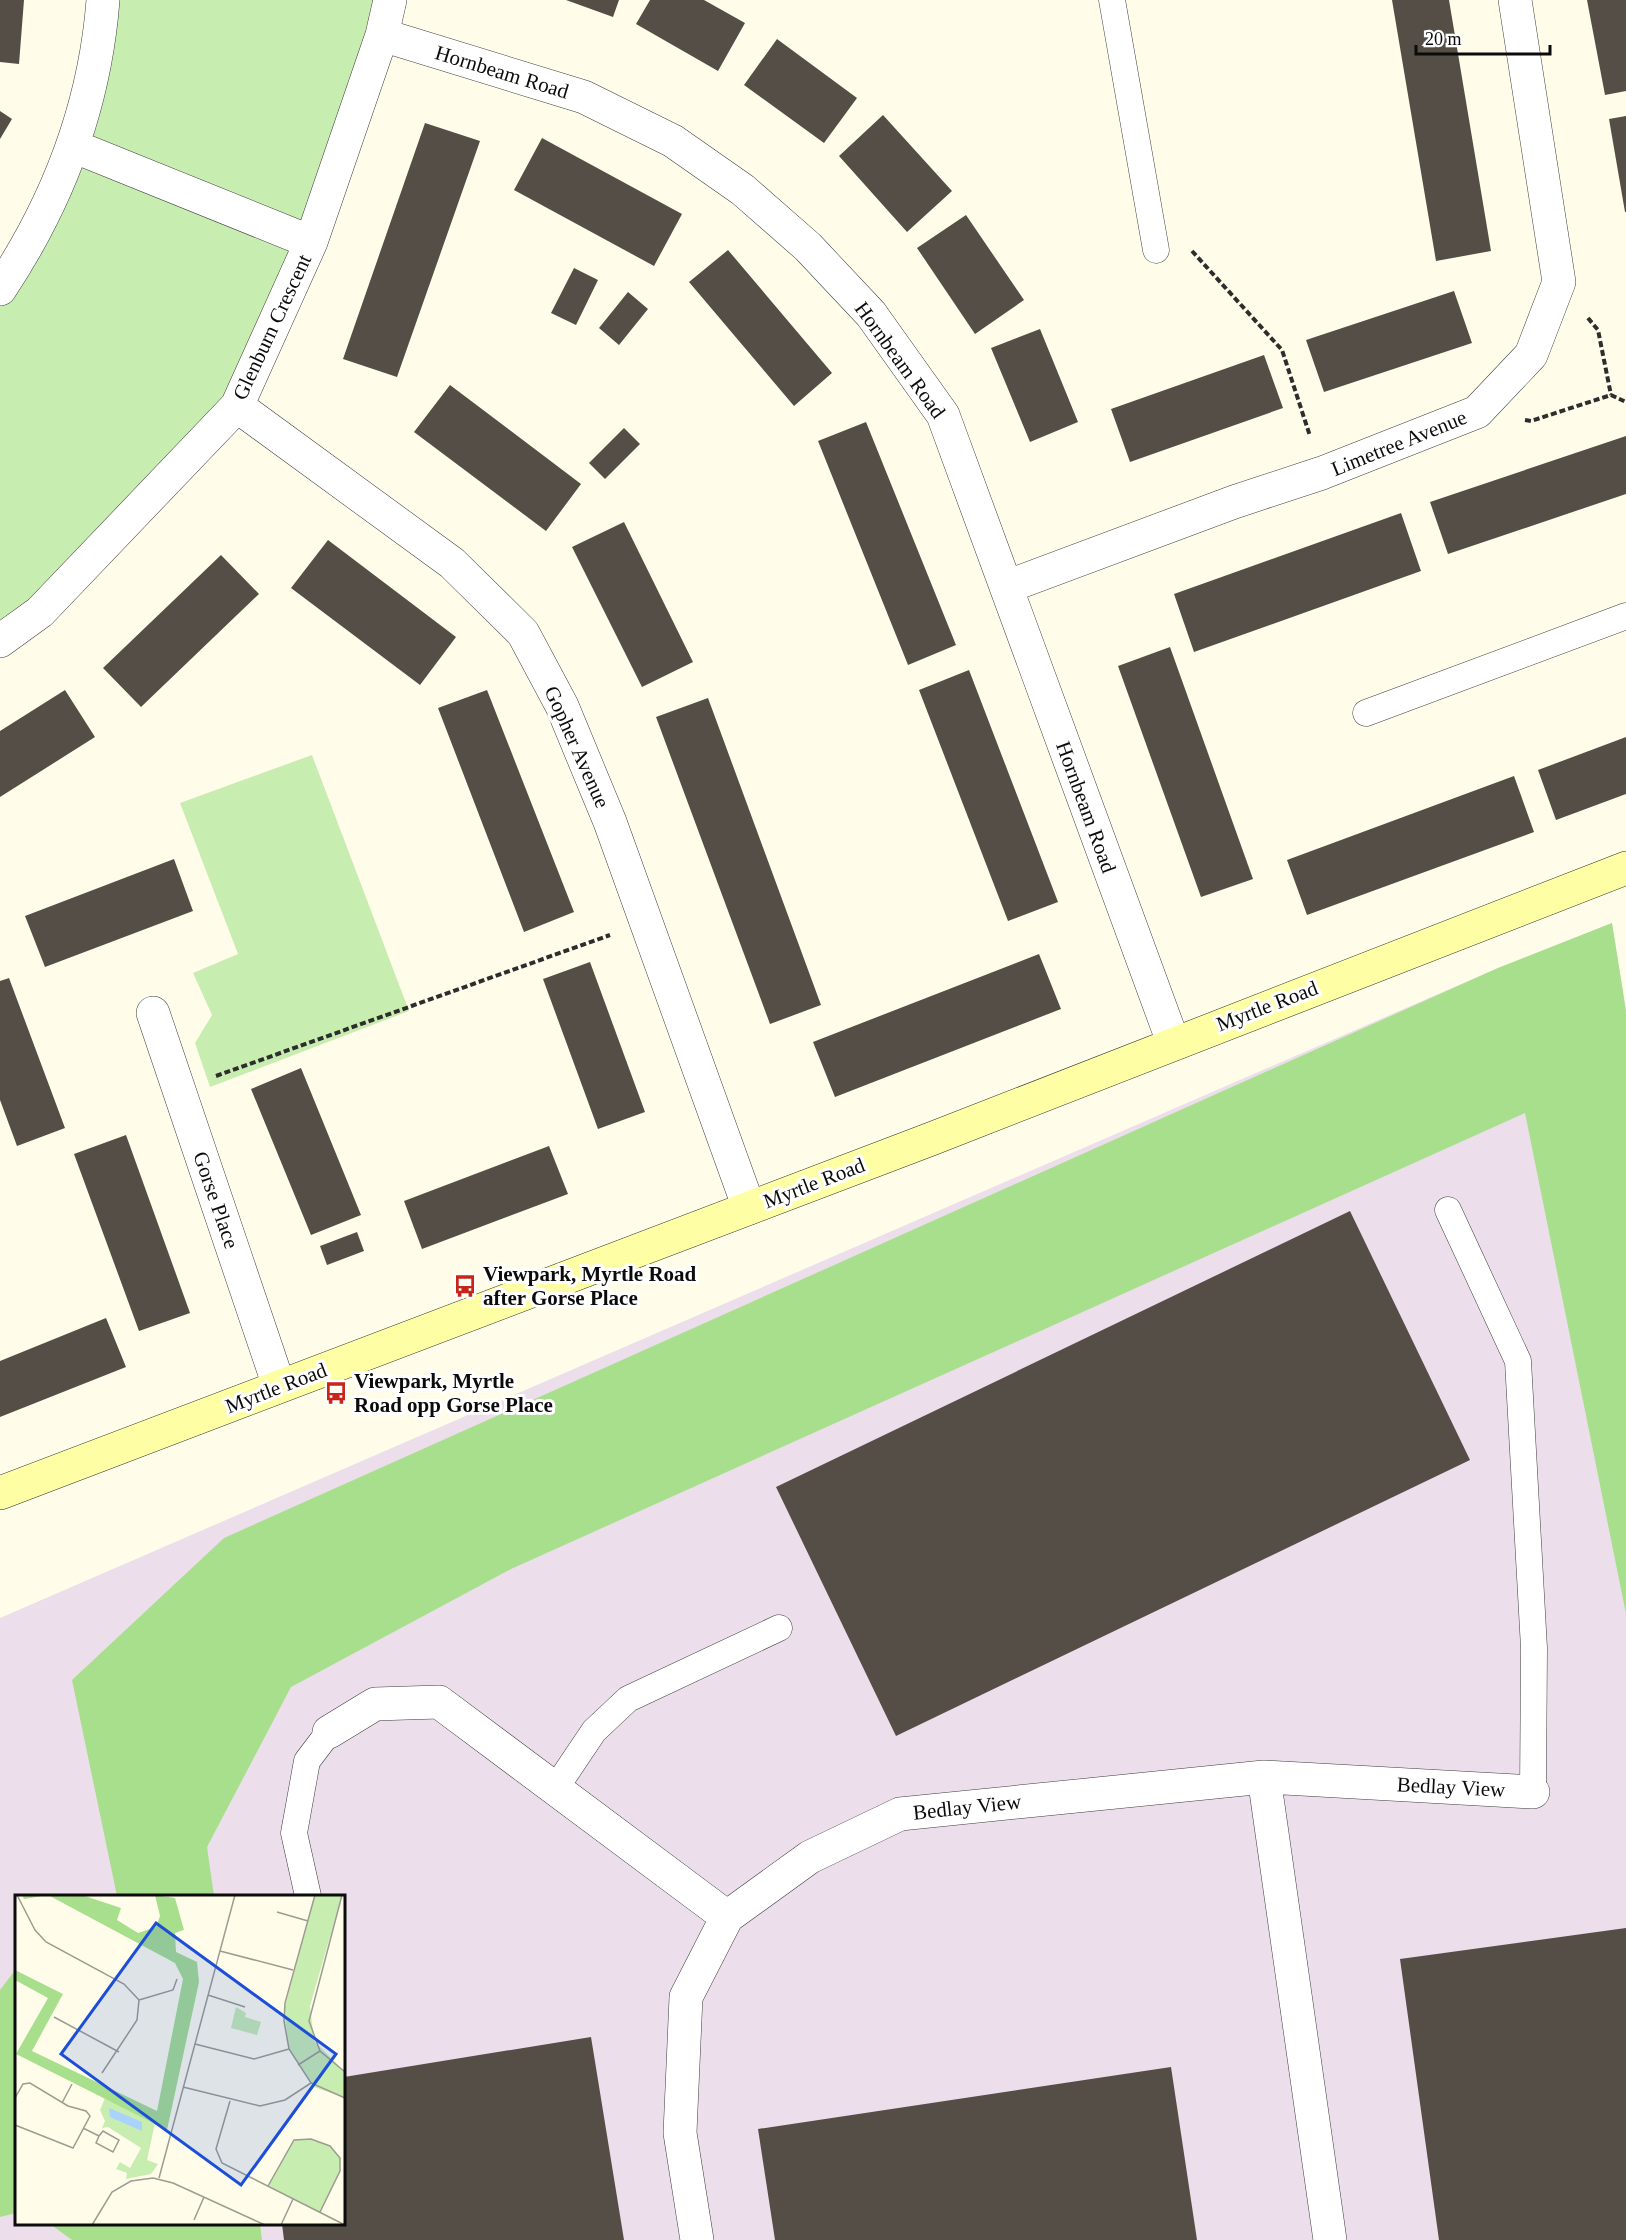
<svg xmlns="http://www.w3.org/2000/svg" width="1626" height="2240" font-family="Georgia,serif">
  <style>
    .industrial { fill: #ecdeeb; fill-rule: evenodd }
    .green { fill: #c8edb0 }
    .forest { fill: #a8df8d }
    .building { fill: #554e47 }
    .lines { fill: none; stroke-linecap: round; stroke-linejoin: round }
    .lane-casing { stroke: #3e3e3e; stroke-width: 27 }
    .street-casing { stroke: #3e3e3e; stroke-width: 34 }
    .secondary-casing { stroke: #2d2d2d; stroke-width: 34 }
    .path { stroke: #2d2d2d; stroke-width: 4; stroke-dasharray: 6 3; stroke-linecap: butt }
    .lane { stroke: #fff; stroke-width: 26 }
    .street { stroke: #fff; stroke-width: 33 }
    .secondary { stroke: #feffa5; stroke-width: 33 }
    .labels { text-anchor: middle; stroke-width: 6; stroke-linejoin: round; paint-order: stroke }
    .street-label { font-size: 21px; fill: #0b0b0b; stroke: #fff }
    .poi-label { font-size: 21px; font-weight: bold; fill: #0b0b0b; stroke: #fff; text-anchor: start }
    .inset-road { fill: none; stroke: #9d9c91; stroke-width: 1.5 }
    .view { fill: #1d4ed8; fill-opacity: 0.15; stroke: #1d4ed8; stroke-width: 3 }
    .inset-edge { fill: none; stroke: #0b0b0b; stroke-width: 3 }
  </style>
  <rect width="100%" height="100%" fill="#fffdea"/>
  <path class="industrial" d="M1612 923 1626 1010V2240H0V1618L1498 968ZM16 1896H344V2224H16Z"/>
  <path class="green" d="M103 0H390L237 406 0 641V289L22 255Z
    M312 755 409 1011 210 1087 195 1043 212 1015 193 973 238 954 180 803Z"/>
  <path class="forest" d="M1612 923 1626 1011V1614L1525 1113 511 1569 291 1687 207 1847 214 1896H117L72 1680 224 1538 1498 968Z
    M16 1969V2213L0 2217V1990Z
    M50 2224H260L262 2240H72Z"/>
  <path class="building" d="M0 0H24L19 64 0 62Z
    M566 0H619L613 17Z
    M650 0H704L745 23 718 71 636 24Z
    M1392 0H1449L1491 251 1436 261Z
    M1587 0H1626V91L1605 95Z
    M777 39 857 98 824 143 744 85Z
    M0 111 12 119 0 139Z
    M883 115 952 191 907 232 839 156Z
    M1626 116V212H1625L1609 119Z
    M425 123 480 141 397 377 343 359Z
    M542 138 682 214 654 266 514 190Z
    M966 215 1024 300 975 334 917 248Z
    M728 250 832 373 794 406 689 282Z
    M574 268 598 280 576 325 551 313Z
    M1454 291 1472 343 1324 392 1306 340Z
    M628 292 648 309 619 345 599 328Z
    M1040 329 1078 422 1030 442 991 348Z
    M1264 355 1283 408 1130 462 1111 409Z
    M450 385 581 484 546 531 414 432Z
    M866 422 956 645 908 665 818 441Z
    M624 428 640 444 605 479 589 463Z
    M1626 436V494L1448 554 1430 502Z
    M1401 513 1421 571 1194 652 1174 594Z
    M624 522 693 662 642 687 572 547Z
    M328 540 456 637 420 685 291 588Z
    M221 555 259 594 141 707 103 668Z
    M1170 647 1253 879 1201 897 1118 666Z
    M969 670 1058 902 1008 921 919 690Z
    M65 690 95 737 0 797V731Z
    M487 690 574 912 524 932 438 708Z
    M708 698 821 1005 770 1024 656 717Z
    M1626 737V794L1556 820 1538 770Z
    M1514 776 1534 832 1307 915 1287 860Z
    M174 859 193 911 45 967 25 916Z
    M1039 954 1061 1009 835 1097 813 1042Z
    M590 962 645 1112 598 1129 543 979Z
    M9 978 65 1128 17 1146 0 1100V981Z
    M301 1068 361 1215 311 1235 251 1089Z
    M126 1135 190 1313 139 1331 74 1154Z
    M549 1146 568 1194 422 1249 404 1201Z
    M1350 1211 1470 1460 896 1736 776 1487Z
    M357 1232 364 1251 327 1265 320 1246Z
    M106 1318 126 1367 0 1417V1361Z
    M1626 1928V2240H1439L1400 1959Z
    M591 2037 624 2240H284L282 2224H344V2077Z
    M1171 2067 1197 2240H775L758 2129Z"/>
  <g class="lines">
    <g class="lane-casing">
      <path id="lane" d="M1112 0 1156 250
        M1366 713 1626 616
        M1448 1210 1518 1361 1534 1648 1533 1792
        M555 1789 594 1731 628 1699 779 1628
        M308 1896 294 1833 307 1761 329 1732"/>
    </g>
    <g class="street-casing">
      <path id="street" d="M382 35 584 97 673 141 743 190 808 247 871 314 943 415 1173 1042
        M73 146 311 242
        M0 289C58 202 95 104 103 0
        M237 406 452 563 523 633 562 706 610 822 749 1208
        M1006 587 1234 502 1322 473 1477 412 1531 355 1559 282 1515 0
        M0 641 40 612 237 406 311 242 382 35 390 0
        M153 1013 279 1386
        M329 1732 375 1704 439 1702 727 1917
        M1264 1777 1330 2240
        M697 2240 680 2133 686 1997 727 1917 810 1857 900 1814 1264 1777 1533 1792"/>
    </g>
    <g class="secondary-casing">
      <path id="secondary" d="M0 1493 931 1139 1626 868"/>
    </g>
    <path class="path" d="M1192 251 1282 350 1310 436
      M1588 318 1598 330 1611 395
      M1525 420 1531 421 1611 395 1626 402
      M216 1076 610 935"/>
    <use href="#lane" class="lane"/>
    <use href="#street" class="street"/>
    <use href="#secondary" class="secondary"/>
  </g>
  <defs>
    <g id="bus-bare" transform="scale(1.8)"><path d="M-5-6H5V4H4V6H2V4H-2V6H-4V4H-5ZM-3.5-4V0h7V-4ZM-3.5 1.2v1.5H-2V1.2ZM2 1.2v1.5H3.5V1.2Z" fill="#c82417" stroke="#fff" stroke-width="2.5" paint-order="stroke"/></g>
  </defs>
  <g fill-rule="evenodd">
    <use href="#bus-bare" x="465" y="1286"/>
    <use href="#bus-bare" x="336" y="1393"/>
  </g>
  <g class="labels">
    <g class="street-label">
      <text transform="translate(502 72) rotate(17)" y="7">Hornbeam Road</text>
      <text transform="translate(272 327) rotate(-65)" y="7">Glenburn Crescent</text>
      <text transform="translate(900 360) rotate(54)" y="7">Hornbeam Road</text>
      <text transform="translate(1399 443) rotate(-22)" y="7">Limetree Avenue</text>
      <text transform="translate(577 747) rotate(66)" y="7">Gopher Avenue</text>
      <text transform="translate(1086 807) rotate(70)" y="7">Hornbeam Road</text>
      <text transform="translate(1267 1006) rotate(-21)" y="7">Myrtle Road</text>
      <text transform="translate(814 1183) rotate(-21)" y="7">Myrtle Road</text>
      <text transform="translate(216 1200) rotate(71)" y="7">Gorse Place</text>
      <text transform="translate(276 1388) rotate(-21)" y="7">Myrtle Road</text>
      <text transform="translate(1451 1787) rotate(3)" y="7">Bedlay View</text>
      <text transform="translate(967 1807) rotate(-6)" y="7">Bedlay View</text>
    </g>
    <g class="poi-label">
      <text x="483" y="1281">Viewpark, Myrtle Road<tspan x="483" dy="24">after Gorse Place</tspan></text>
      <text x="354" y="1388">Viewpark, Myrtle<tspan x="354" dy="24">Road opp Gorse Place</tspan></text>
    </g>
  </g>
  <g transform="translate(15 1895)">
    <rect width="330" height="330" fill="#fffdea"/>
    <path d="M300 0H327L295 111 299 146 330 177V203L299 192 274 154 269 115ZM221 112 231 118 230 122 246 127 242 140 216 133ZM90 203 140 228 132 265 143 269 136 279 111 284 112 278 101 274 105 267 115 273 126 253 93 232 87 233 90 226 85 215ZM296 244 315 251 325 263V276L305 317 253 291 279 245Z" fill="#c8edb0"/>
    <path d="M7 0H67L106 13 102 25 123 38 141 32 145 21 140 0 160 3 169 35 160 38 161 57 182 67 184 87 152 235 1 159 33 103 0 85V75L48 99 17 156 142 216 168 84 160 68 33 0 9 4Z" fill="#a8df8d"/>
    <path d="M94 213 127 227V236L95 222Z" fill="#a9d3fc"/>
    <path class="inset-road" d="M2 0 20 35 31 47 109 89 124 105 122 125 87 178M300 0 270 108 269 126 274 154 296 188 330 203M327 0 294 126 305 156 330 177M262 17 293 26M205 56 278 75M193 100 230 112M124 105 158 95 162 84M39 122 104 157M180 149 239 164 274 154M283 170 305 156M168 192 245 211 270 205 296 188M0 203 8 189 15 188 53 211 71 216 75 221 58 253 0 230M215 206 201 254 207 268 330 330M47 208 57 189M68 233 84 241 88 236 104 245 98 257 81 248 84 241M144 283 220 0M253 291 279 245 296 244 315 251 325 263V276L305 317M179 325 189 302M77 330 97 297 116 286 138 283 158 288 250 330M266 330 278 304"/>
    <path class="view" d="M141 28 321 159 226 290 46 159Z"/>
    <rect width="330" height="330" class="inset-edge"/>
  </g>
  <path d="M1416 45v9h134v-9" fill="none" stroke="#0b0b0b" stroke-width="3"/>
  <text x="1425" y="45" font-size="18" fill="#0b0b0b" stroke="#ffffff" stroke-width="4.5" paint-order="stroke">20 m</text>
</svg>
